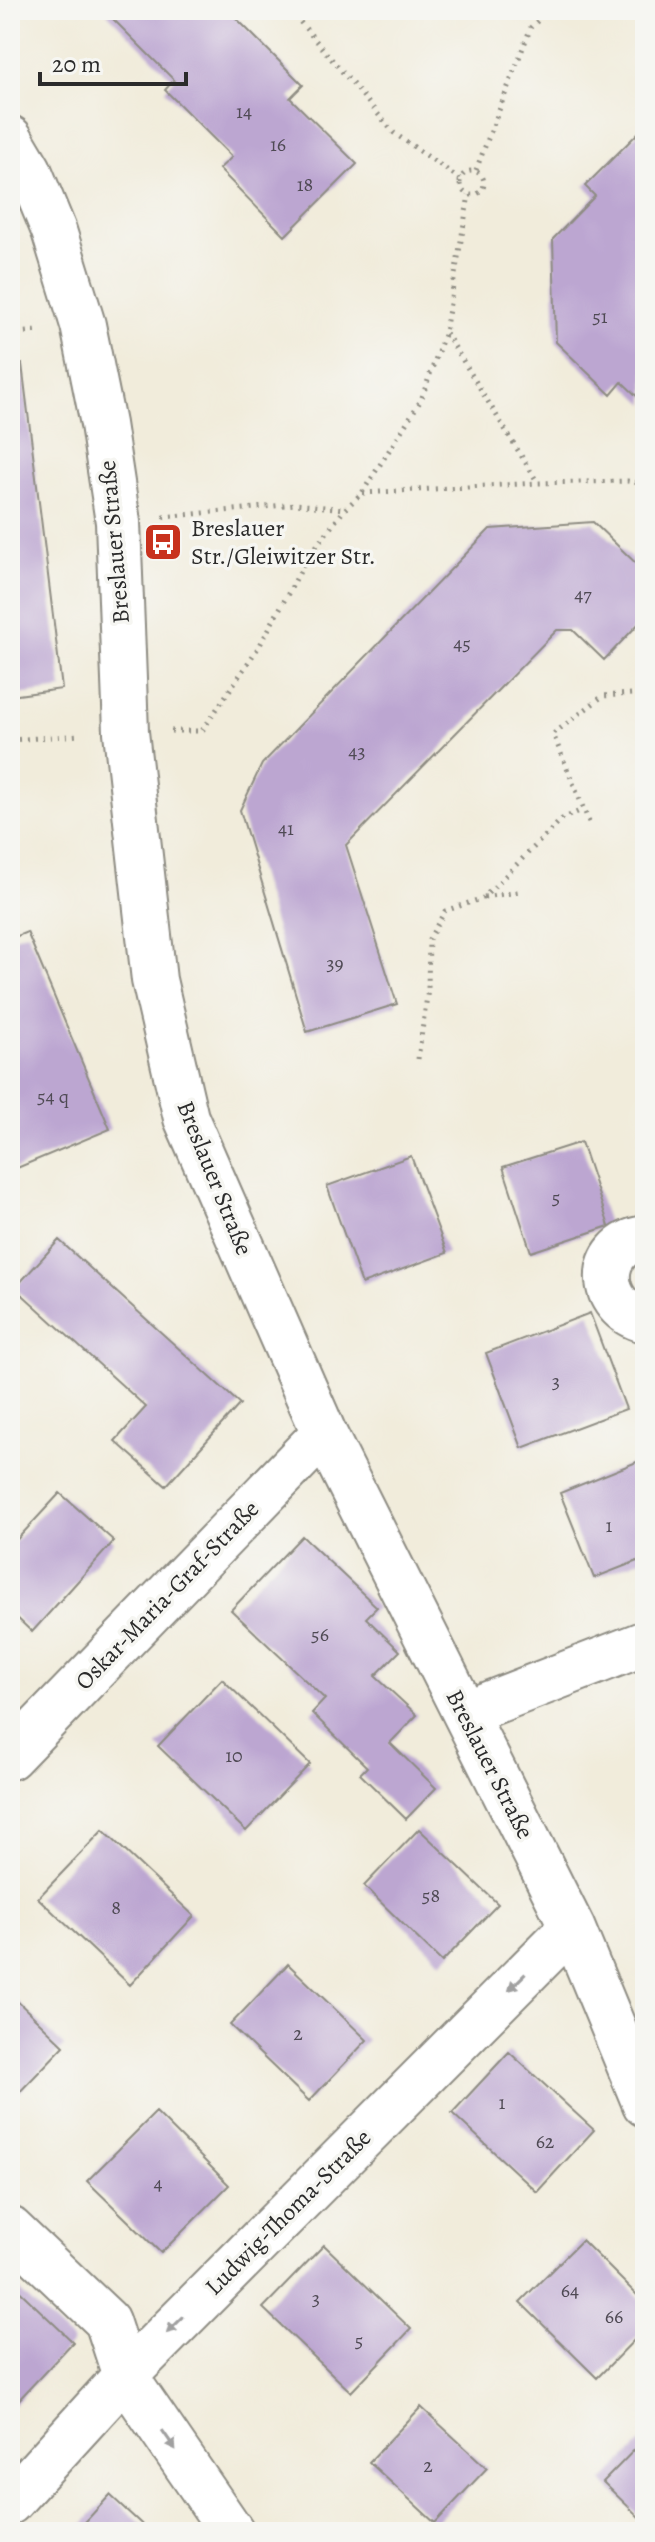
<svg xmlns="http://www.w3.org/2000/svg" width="655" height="2542" font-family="Alegreya,serif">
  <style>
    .building { fill: #bca6d1 }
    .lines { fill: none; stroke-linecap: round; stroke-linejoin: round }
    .street-casing { stroke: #8e8c83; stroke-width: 48 }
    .path { stroke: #8e8c83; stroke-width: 5; stroke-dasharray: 2 6; stroke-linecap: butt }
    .street { stroke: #fff; stroke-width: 44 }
    .oneway { fill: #a0a0a0 }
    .labels { text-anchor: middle; stroke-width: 7; stroke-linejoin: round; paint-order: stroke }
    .number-label { font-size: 20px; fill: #4f4a54 }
    .poi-label { font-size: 24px; fill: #2b2b2b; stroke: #f6f6f2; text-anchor: start }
    .street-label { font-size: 24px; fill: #2b2b2b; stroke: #f6f6f2 }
  </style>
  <rect width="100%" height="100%" fill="#f6f6f2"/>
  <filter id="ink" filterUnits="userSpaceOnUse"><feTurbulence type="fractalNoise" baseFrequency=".0125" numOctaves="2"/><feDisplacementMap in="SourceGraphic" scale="16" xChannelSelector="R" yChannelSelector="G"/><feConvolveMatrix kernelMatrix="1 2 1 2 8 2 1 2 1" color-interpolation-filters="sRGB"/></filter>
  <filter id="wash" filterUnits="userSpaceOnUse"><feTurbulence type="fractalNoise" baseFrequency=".006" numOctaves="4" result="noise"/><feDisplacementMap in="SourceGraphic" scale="32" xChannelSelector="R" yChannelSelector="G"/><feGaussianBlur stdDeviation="1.8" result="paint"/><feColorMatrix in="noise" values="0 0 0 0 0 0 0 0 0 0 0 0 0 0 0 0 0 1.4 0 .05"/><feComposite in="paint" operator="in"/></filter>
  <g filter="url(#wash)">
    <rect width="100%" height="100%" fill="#f1ecdb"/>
    <g id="blocks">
      <path class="building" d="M110 10H244L236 18 303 85 290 98 357 164 285 236 219 169 232 157 165 90 174 80 107 13Z
        M645 126 644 289 645 404 622 382 611 395 556 342 553 239 595 196 585 186Z
        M22 364 62 689 10 696V365Z
        M593 522 645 572V617L604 660 573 630H557L346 845 397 1004 307 1032 240 810 262 764 490 529Z
        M27 932 110 1129 10 1171V939Z
        M581 1142 609 1226 531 1252 503 1167Z
        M411 1156 447 1253 362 1284 327 1186Z
        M59 1240 240 1404 166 1486 115 1441 146 1407 15 1288Z
        M590 1313 626 1409 522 1448 486 1353Z
        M644 1459 645 1558 594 1578 560 1493Z
        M60 1493 114 1541 32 1632 10 1611V1547Z
        M302 1536 377 1607 366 1618 400 1651 375 1676 417 1715 390 1743 436 1788 406 1819 360 1774 367 1767 312 1713 325 1699 231 1610Z
        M222 1679 310 1764 246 1831 158 1746Z
        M419 1829 498 1904 442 1962 364 1886Z
        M103 1830 194 1916 130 1985 38 1898Z
        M288 1964 367 2040 309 2101 230 2025Z
        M10 1994 64 2046 10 2102Z
        M509 2052 594 2130 537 2192 452 2113Z
        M156 2112 229 2185 161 2253 87 2181Z
        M582 2240 645 2303V2329L597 2378 520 2302Z
        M324 2245 411 2329 351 2392 263 2308Z
        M10 2282 73 2342 13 2406 10 2403Z
        M421 2407 487 2468 435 2523 369 2462Z
        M645 2439V2523L603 2482Z
        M110 2495 150 2532H76Z"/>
    </g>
  </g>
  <g filter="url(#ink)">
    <use href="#blocks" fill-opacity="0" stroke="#8e8c83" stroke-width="2"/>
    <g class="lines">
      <g class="street-casing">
        <path id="street" d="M10 138 29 170 54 231 83 325 103 424 118 522 126 732 154 980 186 1118 324 1433 572 1927 645 2104
          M645 1238C594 1245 597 1309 645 1320
          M465 1713 645 1643
          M10 1757 324 1433
          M10 2229 107 2321 125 2376 232 2532
          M10 2502 125 2376 572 1927"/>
      </g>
      <path class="path" d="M290 10 394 133 460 179
        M476 170 531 27 549 10
        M460 183a12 12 0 1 1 24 0a12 12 0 1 1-24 0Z
        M446 333 538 483
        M10 334 37 331
        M363 493 538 483 627 481 645 484
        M163 517 295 504 344 509
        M171 731H202L260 645 308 557 345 509 362 493 421 400 445 332 469 195
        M10 740 81 735
        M589 822 553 734 603 696 645 693
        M484 897 518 892
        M418 1059 428 989 429 939 445 911 483 898 562 819 582 810"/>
      <use href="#street" class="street"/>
    </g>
    <defs><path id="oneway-solid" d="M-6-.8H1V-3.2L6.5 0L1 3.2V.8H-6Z" transform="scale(2)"/></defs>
    <g class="oneway">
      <use href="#oneway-solid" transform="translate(517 1982) rotate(135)"/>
      <use href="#oneway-solid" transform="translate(175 2325) rotate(135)"/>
      <use href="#oneway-solid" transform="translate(169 2440) rotate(55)"/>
    </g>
  </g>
  <defs>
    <g id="bus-square" transform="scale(2)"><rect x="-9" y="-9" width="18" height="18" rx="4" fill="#c8321e" stroke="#f6f6f2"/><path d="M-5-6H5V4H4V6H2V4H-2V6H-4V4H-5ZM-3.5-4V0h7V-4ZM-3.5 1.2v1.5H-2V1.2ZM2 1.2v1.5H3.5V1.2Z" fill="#fff"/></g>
  </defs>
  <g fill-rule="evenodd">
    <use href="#bus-square" x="163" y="542"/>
  </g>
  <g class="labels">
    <g class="number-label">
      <text x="244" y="118">14</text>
      <text x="278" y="151">16</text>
      <text x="305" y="191">18</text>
      <text x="600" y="323">51</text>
      <text x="583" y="601">47</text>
      <text x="462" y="650">45</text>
      <text x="357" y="758">43</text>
      <text x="286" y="835">41</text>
      <text x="335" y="970">39</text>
      <text x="53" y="1103">54 q</text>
      <text x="556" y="1204">5</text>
      <text x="556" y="1388">3</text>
      <text x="609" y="1532">1</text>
      <text x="320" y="1641">56</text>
      <text x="234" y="1762">10</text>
      <text x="431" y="1902">58</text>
      <text x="116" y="1914">8</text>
      <text x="298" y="2040">2</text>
      <text x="502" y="2109">1</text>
      <text x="545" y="2148">62</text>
      <text x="158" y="2190">4</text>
      <text x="570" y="2297">64</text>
      <text x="316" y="2305">3</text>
      <text x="614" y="2323">66</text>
      <text x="359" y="2347">5</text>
      <text x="428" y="2472">2</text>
    </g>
    <g class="poi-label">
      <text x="191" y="536">Breslauer<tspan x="191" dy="28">Str./Gleiwitzer Str.</tspan></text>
    </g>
    <g class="street-label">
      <text transform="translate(114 542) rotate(-95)" y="8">Breslauer Straße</text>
      <text transform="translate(215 1178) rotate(68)" y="8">Breslauer Straße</text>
      <text transform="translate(167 1595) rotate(-46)" y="8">Oskar-Maria-Graf-Straße</text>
      <text transform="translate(490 1764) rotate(63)" y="8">Breslauer Straße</text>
      <text transform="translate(288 2212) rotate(-45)" y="8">Ludwig-Thoma-Straße</text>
    </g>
  </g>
  <rect width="655" height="2542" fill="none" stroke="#f6f6f2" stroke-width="40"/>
  <path d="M40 72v12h146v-12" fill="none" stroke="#2b2b2b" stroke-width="4"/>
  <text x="52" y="72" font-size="24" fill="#2b2b2b" stroke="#f6f6f2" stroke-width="6" paint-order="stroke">20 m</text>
</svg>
